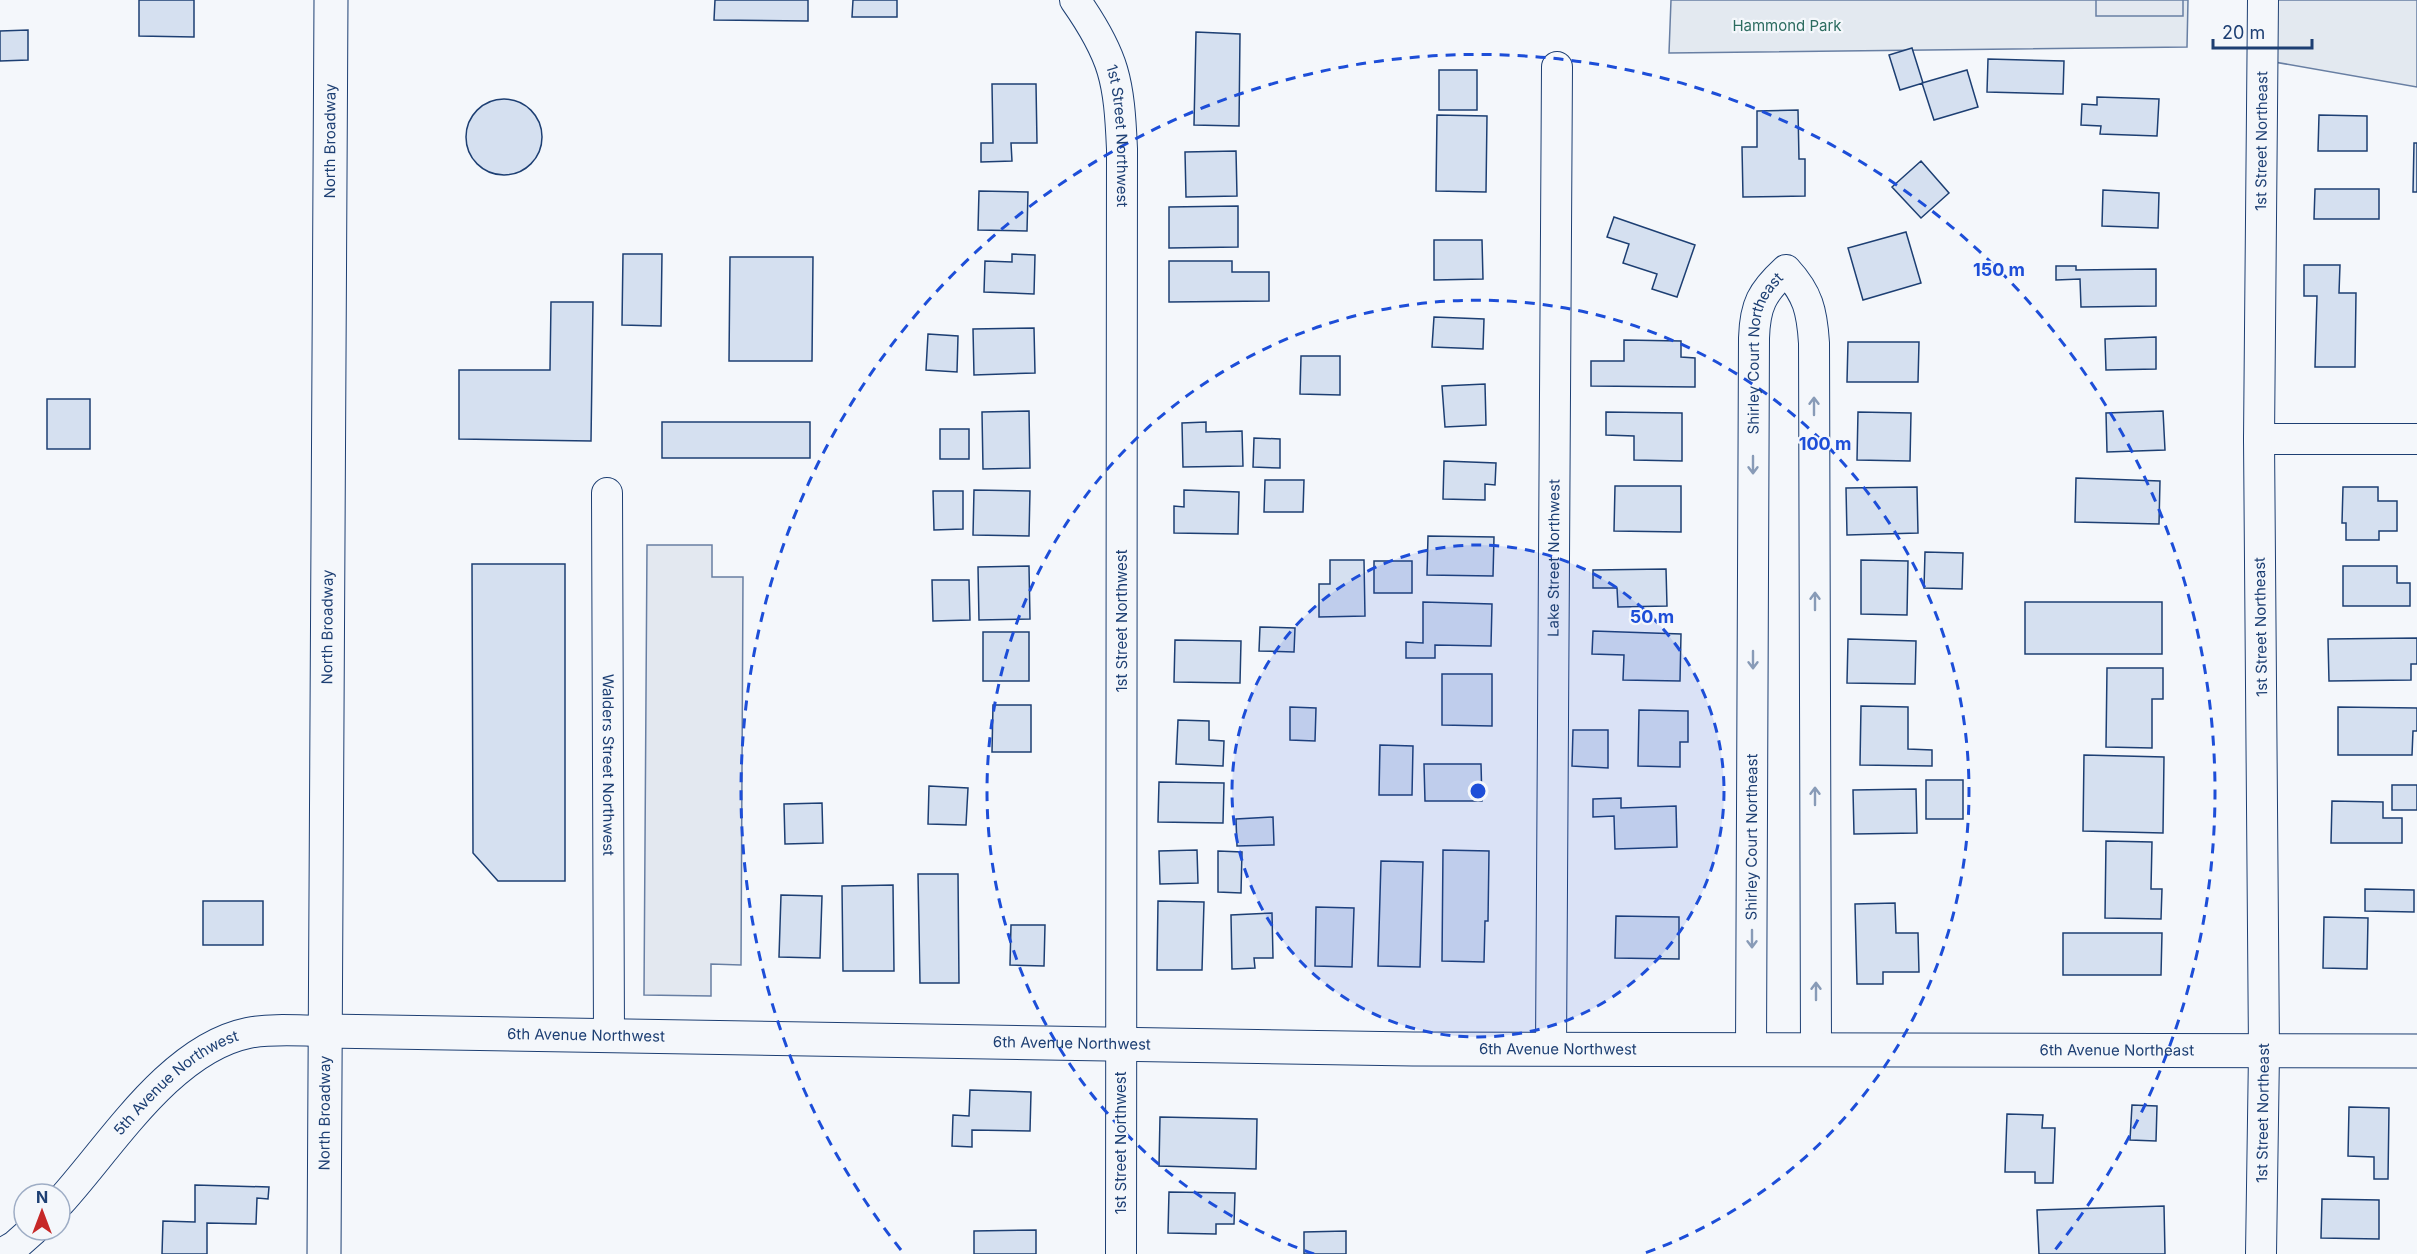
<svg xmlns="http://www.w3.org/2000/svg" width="2417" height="1254" font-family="Inter,sans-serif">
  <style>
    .green { fill: #e3e9f0; stroke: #687fa3; stroke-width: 1.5 }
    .parking { fill: #e3e8f0; stroke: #687fa3; stroke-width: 1.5 }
    .building { fill: #d5e0f0; stroke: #1d3f73; stroke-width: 1.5 }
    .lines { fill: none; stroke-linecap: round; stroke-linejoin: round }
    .minor-casing { stroke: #1d3f73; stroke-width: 32 }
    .tertiary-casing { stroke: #1d3f73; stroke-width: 35 }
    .primary-casing { stroke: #1d3f73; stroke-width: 35 }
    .minor { stroke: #f4f7fb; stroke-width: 30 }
    .tertiary { stroke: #f4f7fb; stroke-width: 33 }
    .primary { stroke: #f4f7fb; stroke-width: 33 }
    .oneway { stroke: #889bb7 }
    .ring { fill: none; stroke: #1d4ed8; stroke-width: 3; stroke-dasharray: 10 8 }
    .labels { text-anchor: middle; stroke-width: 4.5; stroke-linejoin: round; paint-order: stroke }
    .park-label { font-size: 15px; fill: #2c6c60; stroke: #f4f7fb }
    .street-label { font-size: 15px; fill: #1d3f73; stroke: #f4f7fb }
    .centre { fill: #1d4ed8; stroke: #f4f7fb; stroke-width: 3 }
    .ring-label { font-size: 18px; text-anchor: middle; font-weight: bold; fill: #1d4ed8; stroke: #f4f7fb; stroke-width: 4.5; stroke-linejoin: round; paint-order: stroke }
  </style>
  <rect width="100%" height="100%" fill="#f4f7fb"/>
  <path class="green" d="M1671 0H2188L2187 47 1669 53Z
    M2263 0H2417V87L2263 60Z"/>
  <path class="parking" d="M2096 0H2183V16H2096Z
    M647 545H712V577H743L741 965 711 964V996L644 995Z"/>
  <path class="building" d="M139 0H194V37L139 36Z
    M715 0H808V21L714 20Z
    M853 0H897V17H852Z
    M28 30V60L0 61V31Z
    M1196 32 1240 34 1239 126 1194 125Z
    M1912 48 1923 83 1900 90 1889 55Z
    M1988 59 2064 61 2063 94 1987 92Z
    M1439 70H1477V110H1439Z
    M1967 70 1978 107 1934 120 1922 83Z
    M992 84H1036L1037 143H1011L1012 161 981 162V143H993Z
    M2097 97 2159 99 2157 136 2100 134 2101 126 2081 125 2082 104 2097 105Z
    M466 137a38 38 0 1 1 76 0a38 38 0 1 1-76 0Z
    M1798 110 1799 159H1805V196L1743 197 1742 147H1757V111Z
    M1437 115 1487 116 1486 192 1436 191Z
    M2319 115 2367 116V151H2318Z
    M2414 143H2417V192H2413Z
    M1236 151 1237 196 1186 197 1185 152Z
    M1921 161 1949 193 1921 218 1892 187Z
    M2315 189H2379V219H2314Z
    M2103 190 2159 193 2158 228 2102 226Z
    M979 191 1028 192 1027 231 978 230Z
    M1238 206V247L1169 248V207Z
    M1614 217 1695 245 1677 297 1652 289 1657 274 1623 263 1629 244 1607 237Z
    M1906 232 1921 283 1863 300 1848 248Z
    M1434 240H1482L1483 279 1434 280Z
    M623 254H662L661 326 622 325Z
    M1012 254 1035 255 1034 294 984 292 985 261 1012 262Z
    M730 257H813L812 361H729Z
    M1169 261H1232V272H1269V301L1169 302Z
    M2304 265H2340L2339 293H2356L2355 367H2315L2317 296H2304Z
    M2056 266H2076V270L2156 269V306L2081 307 2080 279 2056 280Z
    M551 302H593L591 441 459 439V370H550Z
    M1434 317 1484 319 1483 349 1432 347Z
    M1034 328 1035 373 974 375 973 329Z
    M928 334 958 336 957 372 926 370Z
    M2156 337V369L2106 370 2105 339Z
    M1624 340 1681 341V357L1695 358V387L1591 386V361H1624Z
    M1848 342H1919L1918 382H1847Z
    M1301 356H1340V395L1300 394Z
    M1485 384 1486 425 1445 427 1442 386Z
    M47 399H90V449H47Z
    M1029 411 1030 468 983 469 982 412Z
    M2163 411 2165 450 2107 452 2106 413Z
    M1606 412 1682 413V461L1634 460V436L1606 435Z
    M1858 412 1911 413 1910 461 1857 460Z
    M662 422H810V458H662Z
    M1206 422V432L1242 431 1243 466 1183 467 1182 423Z
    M940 429H969V459H940Z
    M1254 438 1280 439V468L1253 467Z
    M1444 461 1496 463 1495 485 1485 484V500L1443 499Z
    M2076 478 2160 481 2159 524 2075 522Z
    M1265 480H1304L1303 512H1264Z
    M1615 486H1681V532L1614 531Z
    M1917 487 1918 533 1847 535 1846 488Z
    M2343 487H2378V501H2397V531H2379V540H2346V523H2342Z
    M974 490 1030 491 1029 536 973 535Z
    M1184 490 1239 492 1238 534 1174 533V506L1184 507Z
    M933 491H963V529L934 530Z
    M1428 536 1494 537 1493 576 1427 575Z
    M1925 552 1963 553 1962 589 1924 588Z
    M1330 560H1364L1365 616 1319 617V584H1330Z
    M1861 560 1908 561 1907 615 1861 614Z
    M1374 561H1412V593H1374Z
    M472 564H565V881H498L473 853Z
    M1029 566 1030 619 979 620 978 567Z
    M2343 566H2397V583H2410V606H2343Z
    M1666 569 1667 606 1618 607 1617 588H1593V570Z
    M932 580H969L970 620 933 621Z
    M1423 602 1492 604 1491 646 1435 645V658H1406V642L1423 643Z
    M2025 602H2162V654H2025Z
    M1260 627 1295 628 1294 652 1259 651Z
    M1593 631 1681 634 1680 681 1623 680 1624 655 1592 654Z
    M983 632H1029V681H983Z
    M2417 638V664H2411V680L2329 681 2328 639Z
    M1848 639 1916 641 1915 684 1847 683Z
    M1175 640 1241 641 1240 683 1174 682Z
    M2107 668H2163V699H2152V748L2106 747Z
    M1442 674H1492V726L1442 725Z
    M993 705H1031V752H992Z
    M1861 706 1908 707V749L1932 750V766L1860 765Z
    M1290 707 1316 708 1315 741 1290 740Z
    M2338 707 2417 708V731H2413L2412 755H2338Z
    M1639 710 1688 711V742H1680V767L1638 766Z
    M1178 720 1209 721V740L1224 741 1223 766 1176 764Z
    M1573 730H1608V768L1572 766Z
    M1380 745 1413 746 1412 795H1379Z
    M2084 755 2164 757 2163 833 2083 831Z
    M1424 764H1481L1482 801H1425Z
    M1926 780H1963V819H1926Z
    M1159 782 1224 783 1223 823 1158 822Z
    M2392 785H2417V810H2392Z
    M929 786 968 788 966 825 928 824Z
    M1916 789 1917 833 1854 834 1853 790Z
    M1621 798V808L1676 806 1677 847 1615 849 1614 816 1593 817V799Z
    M2332 801 2383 802V818H2402V843H2331Z
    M822 803 823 843 785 844 784 804Z
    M1273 817 1274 845 1237 846 1236 819Z
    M2106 841 2152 842 2151 889H2162L2161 919 2105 918Z
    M1197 850 1198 883 1160 884 1159 851Z
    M1443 850 1489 851 1488 921H1485L1484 962 1442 961Z
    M1218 851 1242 852 1241 893 1218 892Z
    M1381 861 1423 862 1420 967 1378 966Z
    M918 874H958L959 983H920Z
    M893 885 894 971H843L842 886Z
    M2365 889 2414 890V912L2365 911Z
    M781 895 822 896 820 958 779 957Z
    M203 901H263V945H203Z
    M1158 901 1204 902 1202 970H1157Z
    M1895 903 1896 933H1918L1919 972H1883V984H1857L1855 904Z
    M1316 907 1354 908 1352 967 1315 966Z
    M1272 913 1273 958H1254L1255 968 1232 969 1231 915Z
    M1616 916 1679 917V959L1615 958Z
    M2324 917 2368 918 2367 969 2323 968Z
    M1011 925H1045L1044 966 1010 965Z
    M2063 933H2162L2161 975H2063Z
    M970 1090 1031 1092 1030 1131 972 1130V1147L952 1146 953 1115 969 1116Z
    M2132 1105 2157 1106 2156 1141 2130 1140Z
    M2349 1107 2389 1108 2388 1179H2374V1157L2348 1156Z
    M2007 1114 2043 1115 2042 1128H2055L2053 1183H2035V1172H2005Z
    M1160 1117 1257 1119 1256 1169 1159 1166Z
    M195 1185 269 1187 268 1199 257 1198 256 1224 207 1223V1254H162L163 1221 195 1222Z
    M1169 1192 1235 1193 1234 1224H1216V1234L1168 1233Z
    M2322 1199 2379 1200V1239L2321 1238Z
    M2164 1206 2165 1254H2039L2037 1210Z
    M1036 1230V1254H974V1231Z
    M1346 1231V1254H1304V1232Z"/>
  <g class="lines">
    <g class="minor-casing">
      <g id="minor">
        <path id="s1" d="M1075 0C1115 57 1119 81 1122 149L1121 1254"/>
        <path d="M2259 439H2417"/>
        <path id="s2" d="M607 493 609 1037"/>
        <path id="s3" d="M1751 1049 1754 338C1755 305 1762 292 1786 270 1808 294 1812 311 1814 343L1816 1049"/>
        <path id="s4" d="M1551 1050 1557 67"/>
        <path id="s5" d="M60 1202C111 1146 170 1049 248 1033 273 1028 301 1031 326 1031"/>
        <path d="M1 1254 15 1246 33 1230"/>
        <path id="s6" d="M2261 1254 2264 1052 2259 439 2263 0"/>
      </g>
    </g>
    <g class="tertiary-casing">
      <g id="tertiary">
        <path id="s7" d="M326 1031 1413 1049 2417 1051"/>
      </g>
    </g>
    <g class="primary-casing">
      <g id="primary">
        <path id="s8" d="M324 1254 331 0"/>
      </g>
    </g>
    <use href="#minor" class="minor"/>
    <use href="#tertiary" class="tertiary"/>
    <use href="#primary" class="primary"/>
  </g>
  <defs><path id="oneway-shaft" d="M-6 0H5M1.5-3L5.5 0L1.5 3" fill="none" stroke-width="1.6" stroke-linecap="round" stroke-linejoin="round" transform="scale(1.5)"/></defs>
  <g class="oneway">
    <use href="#oneway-shaft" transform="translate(1814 406) rotate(-90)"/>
    <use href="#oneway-shaft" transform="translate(1753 465) rotate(90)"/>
    <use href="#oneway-shaft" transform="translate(1815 601) rotate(-90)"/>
    <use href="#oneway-shaft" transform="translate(1753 660) rotate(90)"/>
    <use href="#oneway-shaft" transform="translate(1815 796) rotate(-90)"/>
    <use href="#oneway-shaft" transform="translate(1752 939) rotate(90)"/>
    <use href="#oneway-shaft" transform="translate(1816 991) rotate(-90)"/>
  </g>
  <circle cx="1478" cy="791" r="246" fill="#1d4ed8" fill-opacity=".12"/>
  <g class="ring">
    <circle cx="1478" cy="791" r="246"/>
    <path d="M1314 1254A491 491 0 1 1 1642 1254"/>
    <path d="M901 1250A737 737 0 1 1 2055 1250"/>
  </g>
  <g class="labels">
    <g class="park-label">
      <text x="1787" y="31">Hammond Park</text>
    </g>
    <g class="street-label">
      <text dy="5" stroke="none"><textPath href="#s1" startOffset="146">1st Street Northwest</textPath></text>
      <text dy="5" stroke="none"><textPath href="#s8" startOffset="1113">North Broadway</textPath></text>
      <text dy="5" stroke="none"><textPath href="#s6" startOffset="1113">1st Street Northeast</textPath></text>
      <text dy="5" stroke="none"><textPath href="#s3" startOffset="698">Shirley Court Northeast</textPath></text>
      <text dy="5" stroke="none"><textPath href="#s4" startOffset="492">Lake Street Northwest</textPath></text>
      <text transform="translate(1122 621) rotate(-90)" y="5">1st Street Northwest</text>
      <text dy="5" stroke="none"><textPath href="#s8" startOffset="627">North Broadway</textPath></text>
      <text transform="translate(2261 627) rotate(-91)" y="5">1st Street Northeast</text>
      <text dy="5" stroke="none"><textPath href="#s2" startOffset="272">Walders Street Northwest</textPath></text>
      <text dy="5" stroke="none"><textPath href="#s3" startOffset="212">Shirley Court Northeast</textPath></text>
      <text dy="5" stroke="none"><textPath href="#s7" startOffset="260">6th Avenue Northwest</textPath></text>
      <text dy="5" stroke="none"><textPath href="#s7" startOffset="746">6th Avenue Northwest</textPath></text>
      <text dy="5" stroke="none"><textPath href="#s7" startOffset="1232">6th Avenue Northwest</textPath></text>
      <text dy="5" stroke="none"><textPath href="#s7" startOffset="1791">6th Avenue Northeast</textPath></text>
      <text dy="5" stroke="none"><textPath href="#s5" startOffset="168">5th Avenue Northwest</textPath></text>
      <text dy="5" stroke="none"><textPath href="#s8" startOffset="141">North Broadway</textPath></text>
      <text dy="5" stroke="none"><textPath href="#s6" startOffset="141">1st Street Northeast</textPath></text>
      <text transform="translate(1121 1143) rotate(-90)" y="5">1st Street Northwest</text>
    </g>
  </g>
  <circle cx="1478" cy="791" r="9" class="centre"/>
  <g class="ring-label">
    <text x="1999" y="276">150 m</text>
    <text x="1825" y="450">100 m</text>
    <text x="1652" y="623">50 m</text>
  </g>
  <g transform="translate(42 1212)"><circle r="28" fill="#f4f7fb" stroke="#9eadc5" stroke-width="1.5"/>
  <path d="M0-4.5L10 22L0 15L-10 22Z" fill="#c62828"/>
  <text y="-9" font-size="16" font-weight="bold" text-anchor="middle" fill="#1d3f73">N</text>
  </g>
  <path d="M2213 39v9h99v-9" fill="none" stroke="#1d3f73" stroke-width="3"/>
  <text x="2222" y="39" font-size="18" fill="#1d3f73" stroke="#f4f7fb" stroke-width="4.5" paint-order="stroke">20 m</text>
</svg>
